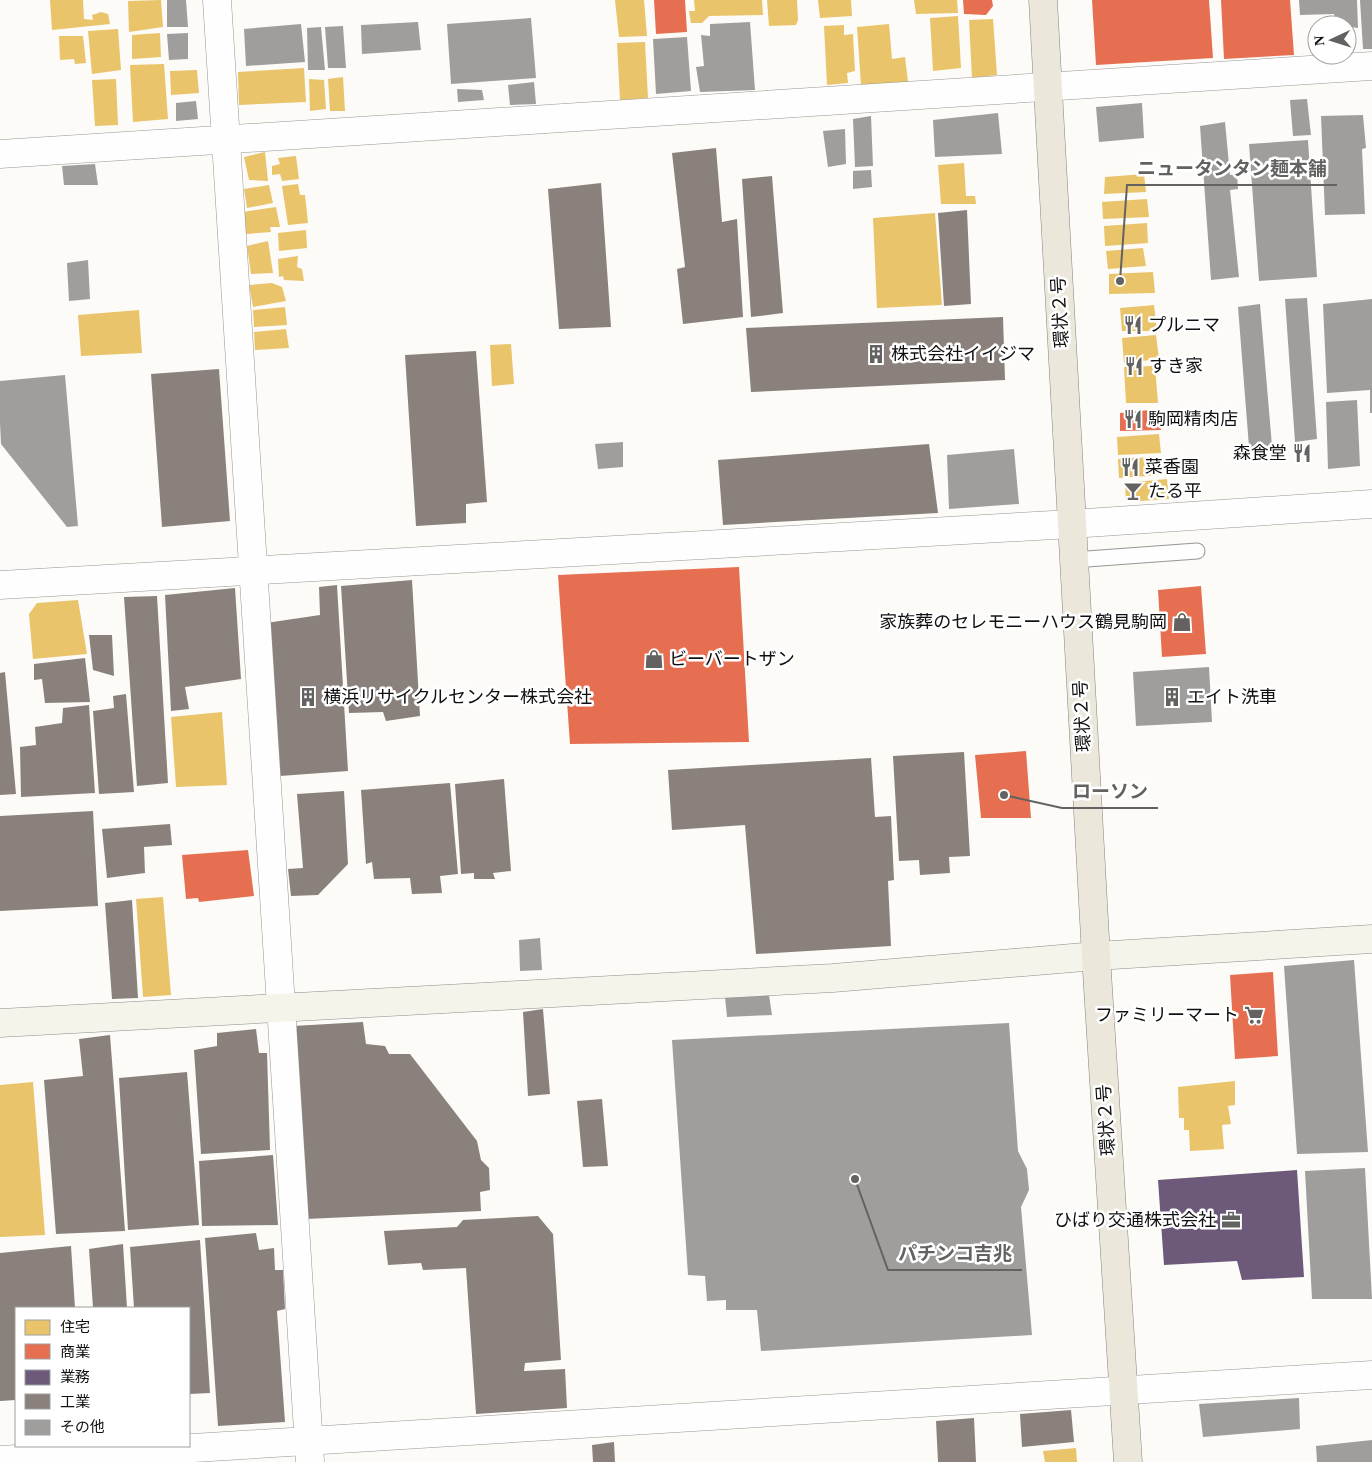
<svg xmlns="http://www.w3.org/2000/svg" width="1372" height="1462" font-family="'Times New Roman','Noto Sans JP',serif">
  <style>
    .homes { fill: #e9c46a }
    .shops { fill: #e76f51 }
    .offices { fill: #6d597a }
    .industry { fill: #8a817c }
    .building { fill: #a09e9c }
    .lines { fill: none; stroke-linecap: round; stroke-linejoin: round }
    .lane-casing { stroke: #969694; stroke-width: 17 }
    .street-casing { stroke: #969694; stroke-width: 29 }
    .secondary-casing { stroke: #8d8c8b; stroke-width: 29 }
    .primary-casing { stroke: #848381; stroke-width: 29 }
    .lane { stroke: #fffefe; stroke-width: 15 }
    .street { stroke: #fffefe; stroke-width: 28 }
    .secondary { stroke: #f5f4eb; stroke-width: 28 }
    .primary { stroke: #ece7db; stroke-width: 28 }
    .labels { text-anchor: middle; stroke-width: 5; stroke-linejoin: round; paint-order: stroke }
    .street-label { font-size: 18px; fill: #101010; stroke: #fff }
    .poi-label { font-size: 18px; fill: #101010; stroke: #fff; text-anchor: start }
    .leader { fill: none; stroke: #636261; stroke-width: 2 }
    .callout-dot { fill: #636261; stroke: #fff; stroke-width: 2 }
    .callout-label { font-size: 19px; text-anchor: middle; font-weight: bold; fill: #636261; stroke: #fff; stroke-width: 5; stroke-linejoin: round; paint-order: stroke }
  </style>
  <rect width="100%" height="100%" fill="#fcfbf7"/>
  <path class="homes" d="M50 0H83L84 19 93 20 92 15 101 12 108 14 110 24 52 30Z
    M161 0 163 27 129 32 128 1Z
    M615 0H644L647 36 619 37Z
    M694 0H762L763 15 709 16 702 23H691L689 11H695Z
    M767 0H797L798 20 796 25 769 26Z
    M818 0H851L852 16 820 18Z
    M914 0H957L958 13 916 14Z
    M958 16 961 68 933 71 930 18Z
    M993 19 997 75 972 78 969 20Z
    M889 24 892 59 905 57 908 82 861 85 857 27Z
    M844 25V35L853 34 855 71 847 73 848 83 827 85 824 26Z
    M118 29 121 70 92 74 88 31Z
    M160 33 161 57 132 59V35Z
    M59 36H83L86 63 75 64 74 59 60 60Z
    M645 42 648 98 620 100 617 43Z
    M164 64 168 119 133 122 130 65Z
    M304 68 306 102 239 105 238 72Z
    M197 70 199 93 171 95 170 71Z
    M343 77 345 111H330L328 79Z
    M116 79 118 125 95 126 92 80Z
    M309 79 324 80 326 109 310 111Z
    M265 152 268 181 249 180 244 157Z
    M296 156 299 179 282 181 280 174 272 175V166L280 164 278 158Z
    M964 163 966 196H975L976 204H941L938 165Z
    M1144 174 1146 192 1104 194 1105 177Z
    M298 184 300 195H305L308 223 288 225 282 186Z
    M269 185 273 203 247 208 244 189Z
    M1147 199 1149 217 1103 219 1102 202Z
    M276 207 280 227H270L271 232 246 234 243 212Z
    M935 213 942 305 877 308 873 218Z
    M1147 223 1148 243 1105 246 1104 226Z
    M306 230 307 248 279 251 278 233Z
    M268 241 273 273 251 274 247 246Z
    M1143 248 1146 266 1108 269 1106 251Z
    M298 256 297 267 302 269 304 281 284 280 283 276 279 277 278 259Z
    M1153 272 1155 293 1109 294V274Z
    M272 283 282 287 286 301 253 307 249 285Z
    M1154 305 1157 331H1122L1120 308Z
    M285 307 287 325 254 327 253 310Z
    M139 310 142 353 81 356 78 315Z
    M286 329 289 348 255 350 254 332Z
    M1156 335 1159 359 1124 363 1122 338Z
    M511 344 514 384 492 386 490 345Z
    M1155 366 1158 403H1126L1124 367Z
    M1159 434 1161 453 1118 455 1117 437Z
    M1157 457 1162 475 1119 478 1118 459Z
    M1167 479 1169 499 1126 502 1125 483Z
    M78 600 87 654 33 659 29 614 37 603Z
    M222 712 227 785 176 787 171 717Z
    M163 897 171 995 143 997 136 899Z
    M1235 1081V1105L1228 1106 1231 1124 1222 1125 1224 1149 1190 1151 1189 1130H1184V1118H1179L1178 1087Z
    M33 1082 45 1235 0 1237V1085Z
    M1076 1448 1077 1462H1045L1043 1451Z"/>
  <path class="shops" d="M654 0H685L687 32 656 34Z
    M963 0H992L993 6 986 15 964 14Z
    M1092 0H1209L1213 58 1096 65Z
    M1221 0H1290L1294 55 1224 59Z
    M1159 409 1161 430 1120 431V413Z
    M739 567 749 742 570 744 558 575Z
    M1201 586 1206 654 1162 657 1158 590Z
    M1026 751 1031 818H981L975 755Z
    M248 850 254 896 199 902 198 898 186 899 182 855Z
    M1273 972 1278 1056 1235 1059 1230 975Z"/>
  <path class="offices" d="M1297 1170 1304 1277 1242 1280 1237 1261 1164 1265 1158 1180Z"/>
  <path class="industry" d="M716 148 722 222 737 219 743 317 683 324 677 269 685 267 672 153Z
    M772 176 783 313 751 317 742 179Z
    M601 183 611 327 559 329 548 189Z
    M967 210 971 304 944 306 938 213Z
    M1003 317 1005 380 751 392 746 328Z
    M476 351 487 502 466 504V523L416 526 405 355Z
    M219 369 230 521 162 527 151 374Z
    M929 444 938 513 723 525 718 460Z
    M412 580 420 716 386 721 383 712 349 713 341 586Z
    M337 585 348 771 280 776 266 623 320 615 319 587Z
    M235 588 241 679 185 687 189 709 171 711 165 595Z
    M157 596 168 783 137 786 124 597Z
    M89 635H112L114 676 93 670Z
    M85 658 90 702 45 703 42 679 34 680V664Z
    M5 672 16 794 0 795V673Z
    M126 694 134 792 99 794 93 711 114 708 113 696Z
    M89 705 95 793 21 797 20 747 36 745 35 727 62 723 63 708Z
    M964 752 970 856 949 857 950 873 920 875 919 860 899 861 893 756Z
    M871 758 875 817 891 816 894 880 888 881 891 946 756 954 745 825 672 830 668 770Z
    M504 779 511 871 493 873 495 879H474V873L461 874 455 784Z
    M450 783 458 874 440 876 442 893 412 894 410 878 374 879 372 862 366 864 361 790Z
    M344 791 348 864 318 895 291 896 288 869 303 868 297 794Z
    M93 811 98 906 0 911V816Z
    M170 824 172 845 144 847 145 873 107 878 102 829Z
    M132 900 138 998 112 999 105 903Z
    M543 1009 550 1094 528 1096 523 1012Z
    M363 1022 366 1044 385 1046 389 1054H410L477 1141 481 1160 489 1168 490 1190 480 1192 481 1211 306 1219 293 1026Z
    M256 1029 259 1053H267L270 1150 201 1154 194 1050 217 1046V1033Z
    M110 1035 125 1231 56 1234 44 1080 83 1076 79 1039Z
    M187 1072 199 1225 128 1230 119 1078Z
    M602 1099 608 1166 583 1167 577 1101Z
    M273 1155 278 1225 202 1226 199 1161Z
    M538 1216 553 1234 561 1360 525 1363 524 1371 565 1369 567 1408 476 1414 466 1268 423 1270 421 1263 388 1265 384 1231 457 1227 463 1220Z
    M256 1233 259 1250 274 1248 275 1270H283L285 1309 277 1311 285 1422 218 1426 205 1238Z
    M200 1240 210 1393 189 1394V1308H134L130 1247Z
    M123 1244 127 1308H93L89 1249Z
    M71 1246 75 1308H16V1400L0 1401V1253Z
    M1071 1410 1074 1442 1022 1447 1020 1414Z
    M974 1418 976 1462H938L936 1421Z
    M614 1442 615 1462H593L592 1445Z"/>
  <path class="building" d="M167 0H186L188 27H167Z
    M1299 0H1357L1358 28 1337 25 1334 14 1300 15Z
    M1360 0H1372V49H1363Z
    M531 18 536 78 451 84 447 24Z
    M418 22 421 50 362 54 361 25Z
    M750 22 755 90 700 92 696 67 704 66 701 35 710 36V24Z
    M301 24 305 62 246 66 244 29Z
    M343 26 346 68H328L325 27Z
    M321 27 325 70H308L307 28Z
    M188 33V59L169 60 167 34Z
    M687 37 691 91 656 94 653 39Z
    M534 82 536 104 510 105 508 85Z
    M457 89 482 90 484 100 458 102Z
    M1307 99 1311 135 1293 136 1290 100Z
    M196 101 198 119 176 121V103Z
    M1142 103 1144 138 1099 142 1096 107Z
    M998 113 1002 154 935 157 933 120Z
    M1363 115 1366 148 1362 149 1365 214 1325 215 1321 116Z
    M871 116 873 166 855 167 853 119Z
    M1225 122 1230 175 1237 174 1238 189 1230 190 1239 277 1211 280 1200 126Z
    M845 129 846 164 828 167 823 131Z
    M1308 140 1317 277 1259 281 1249 144Z
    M95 164 98 185H64L62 166Z
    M871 170 872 187 853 189V171Z
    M88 260 90 299 69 301 67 263Z
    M1307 298 1317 439 1295 442 1285 299Z
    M1372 299V413H1370V390L1327 393 1323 304Z
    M1260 304 1272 446 1249 447 1238 307Z
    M65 375 78 526 67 527 1 444 0 423V381Z
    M1357 400 1360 466 1328 469 1326 402Z
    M623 442V467L598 469 595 444Z
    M1014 449 1019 504 949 509 947 455Z
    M1209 667 1212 722 1136 726 1133 672Z
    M540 938 542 970 520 971 519 940Z
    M1354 960 1368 1152 1297 1154 1284 966Z
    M769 995 772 1015 727 1017 725 997Z
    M1009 1023 1018 1151 1027 1169 1029 1190 1021 1207 1032 1335 761 1351 757 1310H726V1300L707 1301 705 1276 688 1275 672 1040Z
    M1365 1168 1372 1299H1312L1305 1171Z
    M1299 1398 1300 1429 1203 1437 1199 1404Z
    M1372 1440V1462H1317L1316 1446Z"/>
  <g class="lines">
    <g class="lane-casing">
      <path id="lane" d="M1073 560 1197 551"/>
    </g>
    <g class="street-casing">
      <path id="street" d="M217 0 310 1462
        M0 154 1372 66
        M0 585 1071 524 1372 504
        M0 1460 1372 1375"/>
    </g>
    <g class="secondary-casing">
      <path id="secondary" d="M0 1023 833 978 1096 956 1372 939"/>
    </g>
    <g class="primary-casing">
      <path id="primary" d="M1043 0 1096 956 1128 1462"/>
    </g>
    <use href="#lane" class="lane"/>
    <use href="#street" class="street"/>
    <use href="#secondary" class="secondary"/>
    <use href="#primary" class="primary"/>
  </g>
  <defs>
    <g id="restaurant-bare" transform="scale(1.5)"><path d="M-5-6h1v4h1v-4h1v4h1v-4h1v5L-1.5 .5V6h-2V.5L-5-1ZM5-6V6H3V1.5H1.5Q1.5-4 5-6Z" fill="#636261" stroke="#fff" stroke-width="2.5" paint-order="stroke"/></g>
    <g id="building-bare" transform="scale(1.5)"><path d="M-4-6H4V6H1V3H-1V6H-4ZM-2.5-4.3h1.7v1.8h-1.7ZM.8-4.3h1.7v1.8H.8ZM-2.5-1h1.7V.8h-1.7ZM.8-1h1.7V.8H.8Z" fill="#636261" stroke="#fff" stroke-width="2.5" paint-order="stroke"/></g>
    <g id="bar-bare" transform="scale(1.5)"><path d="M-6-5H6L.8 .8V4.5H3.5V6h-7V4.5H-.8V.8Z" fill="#636261" stroke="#fff" stroke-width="2.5" paint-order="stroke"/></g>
    <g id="shop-bare" transform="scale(1.5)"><path d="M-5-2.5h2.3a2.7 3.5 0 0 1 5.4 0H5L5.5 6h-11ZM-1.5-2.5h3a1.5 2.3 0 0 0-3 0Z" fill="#636261" stroke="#fff" stroke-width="2.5" paint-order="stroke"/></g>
    <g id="supermarket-bare" transform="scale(1.5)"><path d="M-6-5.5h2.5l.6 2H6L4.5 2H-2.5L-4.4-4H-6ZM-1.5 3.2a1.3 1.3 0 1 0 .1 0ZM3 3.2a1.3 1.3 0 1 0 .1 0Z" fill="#636261" stroke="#fff" stroke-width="2.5" paint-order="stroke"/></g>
    <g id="office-bare" transform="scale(1.5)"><path d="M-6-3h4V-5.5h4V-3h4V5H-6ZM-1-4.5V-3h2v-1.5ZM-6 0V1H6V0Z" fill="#636261" stroke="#fff" stroke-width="2.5" paint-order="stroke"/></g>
  </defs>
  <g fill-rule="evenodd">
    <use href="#restaurant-bare" x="1133" y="325"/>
    <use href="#building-bare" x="876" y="354"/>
    <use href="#restaurant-bare" x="1134" y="366"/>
    <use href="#restaurant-bare" x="1133" y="419"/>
    <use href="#restaurant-bare" x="1302" y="453"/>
    <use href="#restaurant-bare" x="1130" y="467"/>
    <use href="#bar-bare" x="1133" y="491"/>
    <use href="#shop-bare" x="1182" y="622"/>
    <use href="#shop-bare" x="654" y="659"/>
    <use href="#building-bare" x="308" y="697"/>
    <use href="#building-bare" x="1172" y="697"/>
    <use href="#supermarket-bare" x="1254" y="1015"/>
    <use href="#office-bare" x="1231" y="1220"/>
  </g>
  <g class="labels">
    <g class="street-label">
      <text transform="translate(1060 312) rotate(-93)" y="6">環状２号</text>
      <text transform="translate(1082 716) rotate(-93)" y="6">環状２号</text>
      <text transform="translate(1106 1120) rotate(-94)" y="6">環状２号</text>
    </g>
    <g class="poi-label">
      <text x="1148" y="331">プルニマ</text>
      <text x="891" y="360">株式会社イイジマ</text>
      <text x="1149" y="372">すき家</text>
      <text x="1148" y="425">駒岡精肉店</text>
      <text x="1287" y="459" text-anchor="end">森食堂</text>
      <text x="1145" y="473">菜香園</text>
      <text x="1148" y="497">たる平</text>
      <text x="1167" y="628" text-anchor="end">家族葬のセレモニーハウス鶴見駒岡</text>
      <text x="669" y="665">ビーバートザン</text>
      <text x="323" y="703">横浜リサイクルセンター株式会社</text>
      <text x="1187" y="703">エイト洗車</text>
      <text x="1239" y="1021" text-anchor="end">ファミリーマート</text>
      <text x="1216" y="1226" text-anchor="end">ひばり交通株式会社</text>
    </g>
  </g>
  <path class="leader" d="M1120 281L1127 185H1337M1004 795L1062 808H1158M855 1179L888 1270H1022"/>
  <g class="callout-dot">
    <circle cx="1120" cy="281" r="5"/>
    <circle cx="1004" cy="795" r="5"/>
    <circle cx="855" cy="1179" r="5"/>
  </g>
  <g class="callout-label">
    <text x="1232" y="175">ニュータンタン麺本舗</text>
    <text x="1110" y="798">ローソン</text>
    <text x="955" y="1260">パチンコ吉兆</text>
  </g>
  <rect x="15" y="1307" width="175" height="140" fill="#ffffff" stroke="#9f9f9f"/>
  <rect x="25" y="1320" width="25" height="15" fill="#e9c46a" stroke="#9f9f9f"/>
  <text x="60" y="1332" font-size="15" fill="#101010">住宅</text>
  <rect x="25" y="1344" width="25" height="15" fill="#e76f51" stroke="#9f9f9f"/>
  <text x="60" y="1357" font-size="15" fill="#101010">商業</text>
  <rect x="25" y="1370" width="25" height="15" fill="#6d597a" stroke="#9f9f9f"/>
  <text x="60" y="1382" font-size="15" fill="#101010">業務</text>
  <rect x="25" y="1394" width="25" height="15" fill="#8a817c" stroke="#9f9f9f"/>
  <text x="60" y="1407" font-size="15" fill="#101010">工業</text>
  <rect x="25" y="1420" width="25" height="15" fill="#a09e9c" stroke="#9f9f9f"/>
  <text x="60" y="1432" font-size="15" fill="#101010">その他</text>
  <g transform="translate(1332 40) rotate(266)"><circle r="24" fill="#ffffff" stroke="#9f9f9f"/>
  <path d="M0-4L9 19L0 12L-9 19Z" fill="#636261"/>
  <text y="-8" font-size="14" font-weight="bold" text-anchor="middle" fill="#101010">N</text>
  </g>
</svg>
